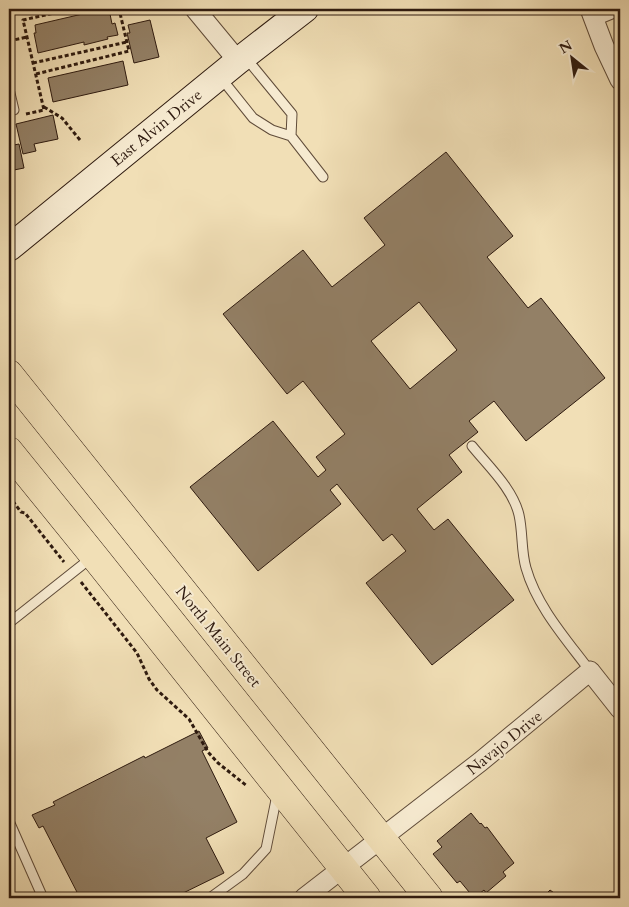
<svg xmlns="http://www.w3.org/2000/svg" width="629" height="907" font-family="Cardo,serif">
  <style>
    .building { fill: #938066; stroke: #2e1a0f; fill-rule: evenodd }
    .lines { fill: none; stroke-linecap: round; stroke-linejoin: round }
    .lane-casing { stroke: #5f4b39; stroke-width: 11 }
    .street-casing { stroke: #5f4b39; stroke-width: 21 }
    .secondary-casing { stroke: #2e1a0f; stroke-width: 28 }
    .primary-casing { stroke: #2e1a0f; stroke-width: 29 }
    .path { stroke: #2e1a0f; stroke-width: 3; stroke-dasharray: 4 2.5; stroke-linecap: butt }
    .lane { stroke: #f6ead0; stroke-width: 9 }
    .street { stroke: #f6ead0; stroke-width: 19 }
    .secondary { stroke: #f6ead0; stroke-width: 26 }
    .primary { stroke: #f1dfb6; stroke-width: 28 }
    .labels { text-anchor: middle; stroke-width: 4; stroke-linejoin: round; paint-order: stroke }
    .street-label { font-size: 16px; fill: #2e1a0f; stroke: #f6ead0 }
  </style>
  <rect width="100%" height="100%" fill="#f1dfb6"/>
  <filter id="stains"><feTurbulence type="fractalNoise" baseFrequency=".004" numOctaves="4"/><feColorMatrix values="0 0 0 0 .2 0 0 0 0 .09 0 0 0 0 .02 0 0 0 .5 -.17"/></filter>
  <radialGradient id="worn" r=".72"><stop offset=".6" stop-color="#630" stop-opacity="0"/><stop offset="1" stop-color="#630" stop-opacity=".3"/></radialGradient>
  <path class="building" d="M104 9H109L112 24 115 23 118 35 107 37 108 39 84 45V42L38 53 34 33H36L35 25Z
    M150 20 159 57 134 63 127 33H130L128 25Z
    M123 61 128 85 53 102 48 78Z
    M53 115 58 139 34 144 36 151 23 154 16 124Z
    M19 144 24 168 9 171V146Z
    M446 152 513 236 487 257 528 308 541 298 605 378 526 441 494 401 469 421 478 432 449 455 462 472 417 509 434 530 448 519 514 600 432 665 366 583 406 551 392 534 383 541 337 484 330 490 341 504 258 571 190 487 273 421 318 477 326 470 316 457 345 434 303 381 287 394 223 314 303 250 332 287 385 245 364 218ZM419 302 457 350 410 389 371 341Z
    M199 731 208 748 202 751 237 822 206 838 224 873 173 898H80L43 826 39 828 32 815 55 805 53 802 144 756 145 758Z
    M471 813 480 824 481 823 485 828 487 827 514 863 503 872 506 876 486 893 484 890 474 898 460 881 457 883 433 854 442 847 437 841Z
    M550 890 561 898H542Z"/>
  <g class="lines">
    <g class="lane-casing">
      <path id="lane" d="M246 58 292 114 291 136
        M221 78 253 118 272 130 291 136 323 177
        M9 89 14 110
        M472 446C489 467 513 489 519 515 523 533 521 551 526 568 537 607 567 640 590 671
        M9 623 91 558
        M9 821 43 898
        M210 898 243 874 266 849 277 795"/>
    </g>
    <g class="street-casing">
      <path id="street" d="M195 9 238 61
        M590 9 604 46 620 80
        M594 16 611 9
        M304 898 480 762 590 671 620 709"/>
    </g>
    <g class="secondary-casing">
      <path id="secondary" d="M9 248 238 61 305 9"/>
    </g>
    <g class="primary-casing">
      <path id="primary" d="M9 374 429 898
        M9 451 94 556 367 898"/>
    </g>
    <path class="path" d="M9 41 27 37
      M33 63 127 42
      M36 74 129 51 119 9
      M44 107 62 118 80 140
      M26 114 44 110 23 20 72 9
      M9 496 21 512 25 513 64 562
      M81 582 137 653 149 679 157 690 189 719 208 752 218 763 247 786
      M9 889 13 898"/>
    <use href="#lane" class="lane"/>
    <use href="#street" class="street"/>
    <use href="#secondary" class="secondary"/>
    <use href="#primary" class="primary"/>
  </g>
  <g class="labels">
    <g class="street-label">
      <text transform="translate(156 127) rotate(-39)" y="6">East Alvin Drive</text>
      <text transform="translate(219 636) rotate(51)" y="6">North Main Street</text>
      <text transform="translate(504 742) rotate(-39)" y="6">Navajo Drive</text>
    </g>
  </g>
  <rect width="629" height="907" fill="none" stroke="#f1dfb6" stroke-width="30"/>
  <rect x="10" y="10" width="609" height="887" fill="none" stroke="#2e1a0f" stroke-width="2.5"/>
  <rect x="15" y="15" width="599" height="877" fill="none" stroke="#2e1a0f"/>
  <g transform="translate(572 58) rotate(330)" stroke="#f6ead0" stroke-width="4" paint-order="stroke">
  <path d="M0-4L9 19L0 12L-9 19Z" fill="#2e1a0f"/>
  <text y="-8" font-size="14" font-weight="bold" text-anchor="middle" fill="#2e1a0f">N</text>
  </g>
  <rect width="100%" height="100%" filter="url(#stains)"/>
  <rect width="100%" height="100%" fill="url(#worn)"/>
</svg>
